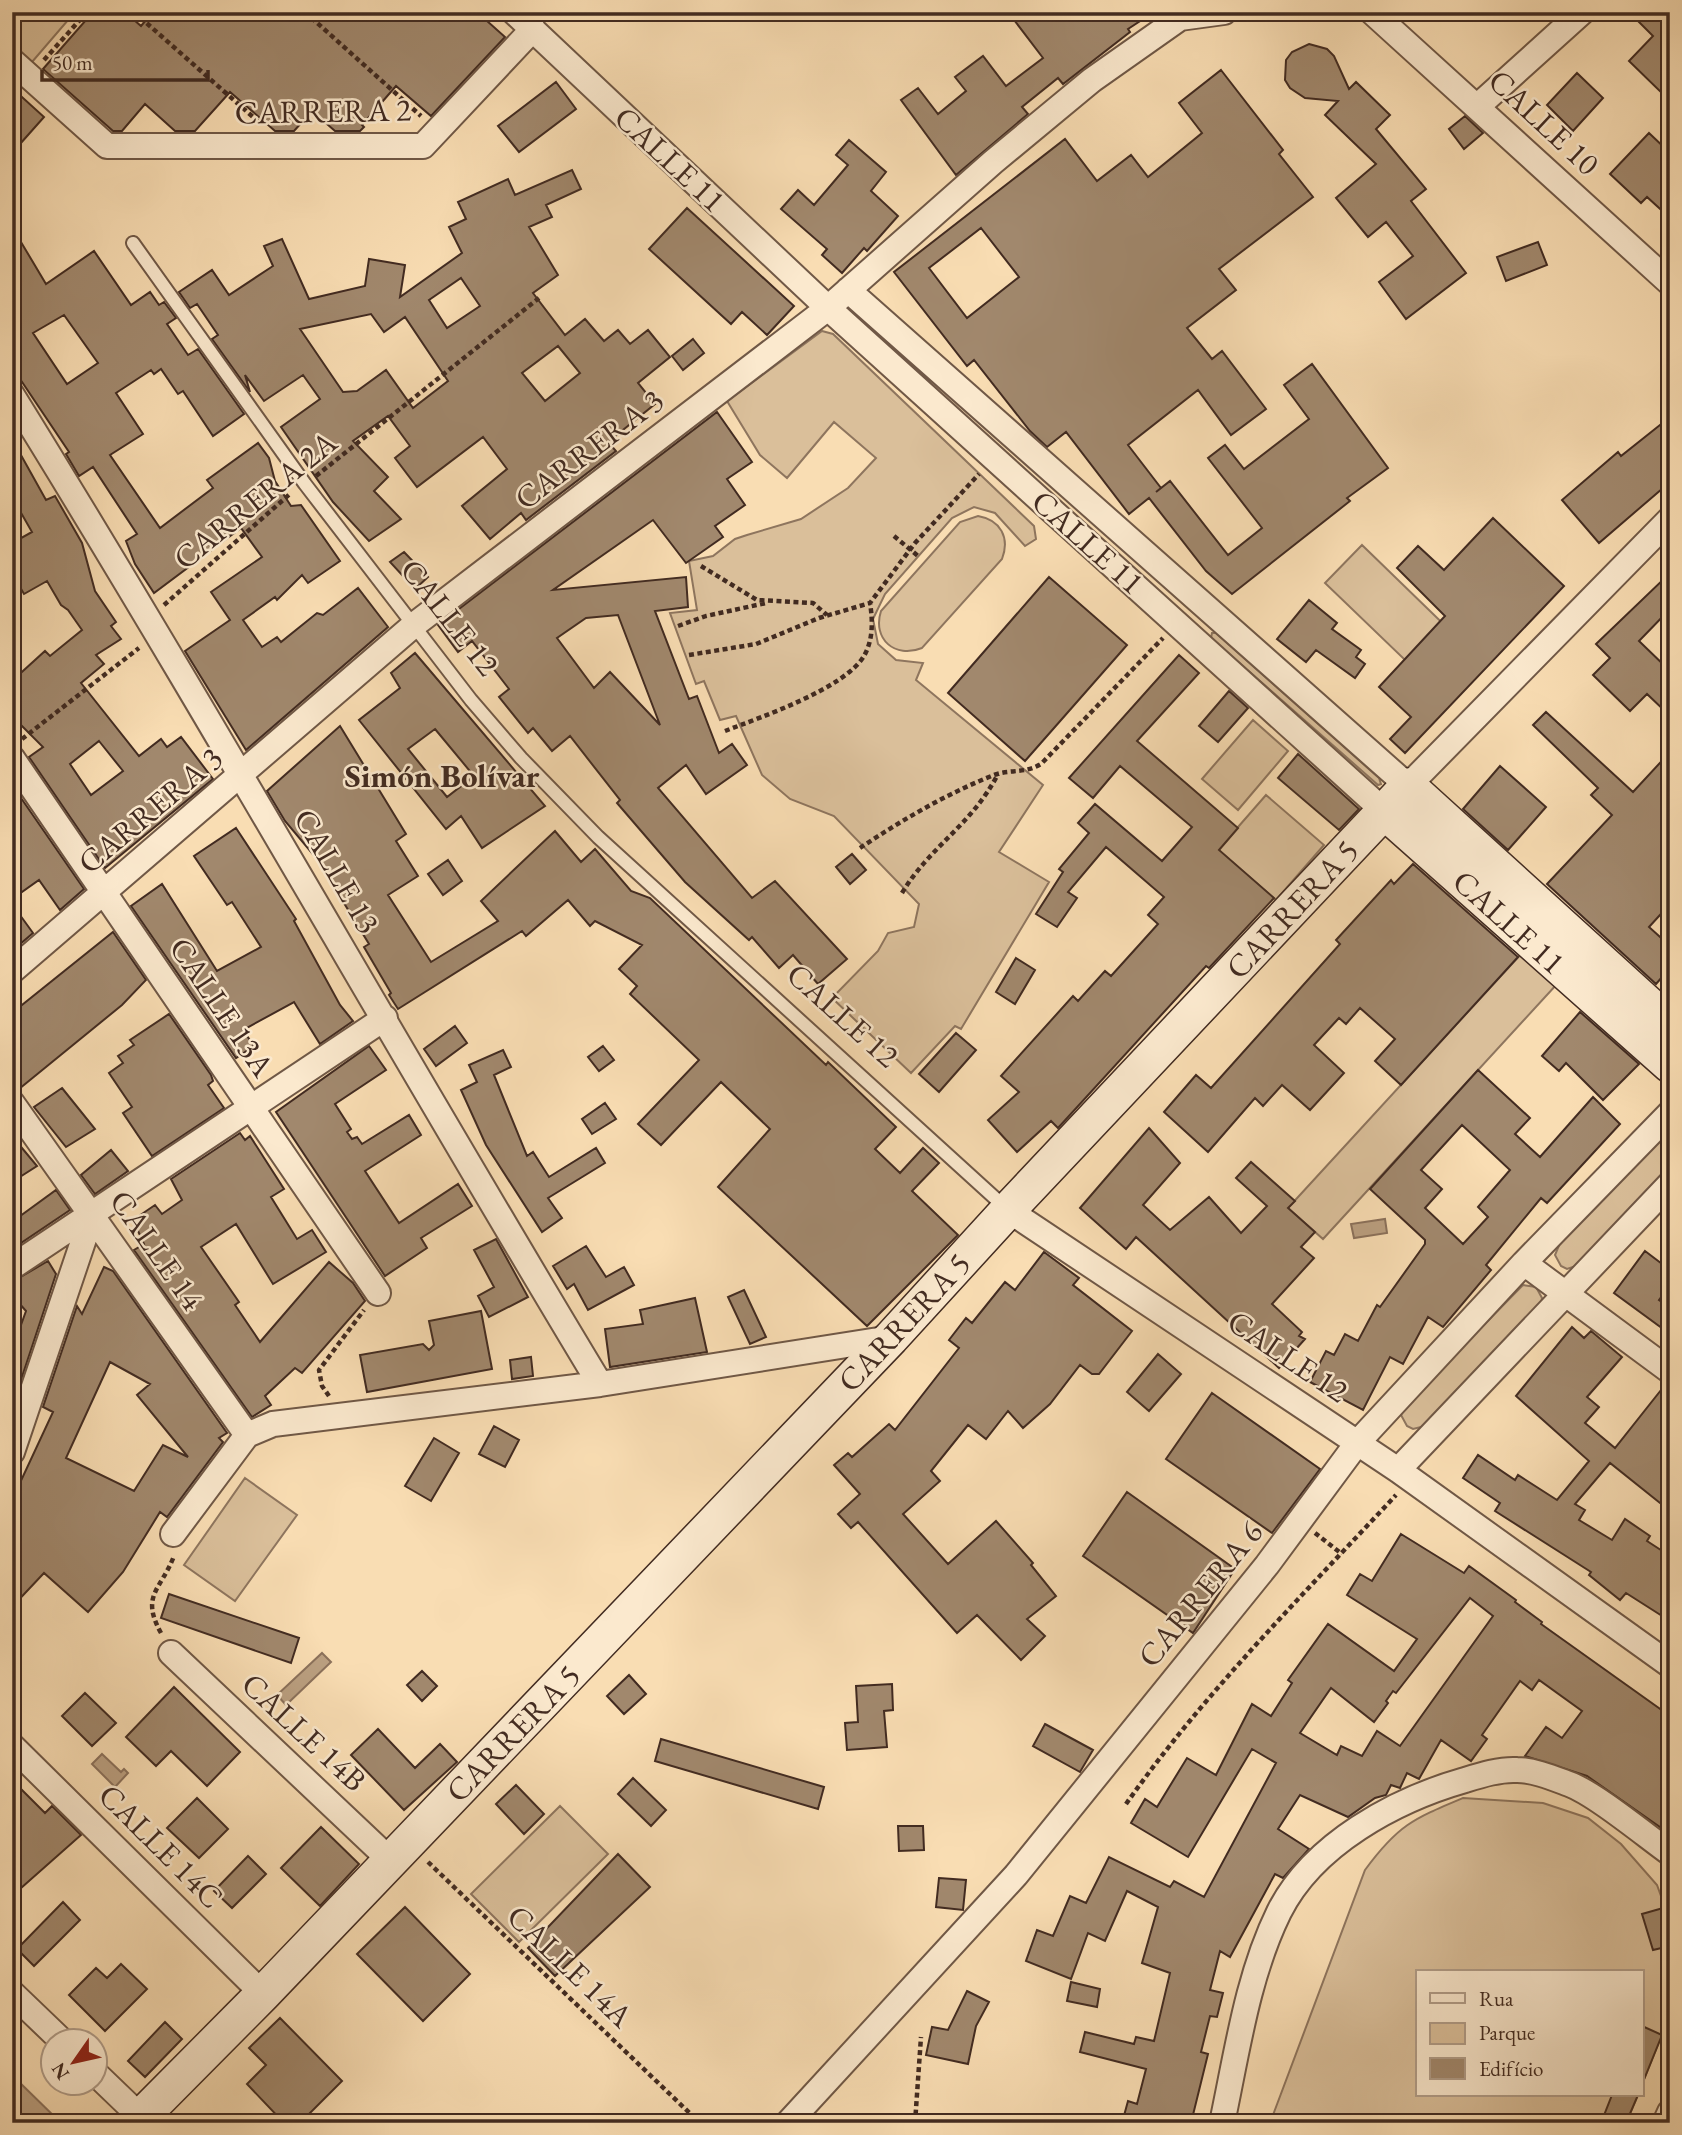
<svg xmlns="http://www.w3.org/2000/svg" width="1682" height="2135" font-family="'EB Garamond',serif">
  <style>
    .green { fill: #dabf9a; stroke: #8e755e; stroke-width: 2 }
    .water { fill: #bba081; stroke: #8b715b; stroke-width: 2 }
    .building { fill: #a1886d; stroke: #422b21; stroke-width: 2; fill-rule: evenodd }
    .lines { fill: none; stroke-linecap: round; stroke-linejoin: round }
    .lane-casing { stroke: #705846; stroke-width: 16 }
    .street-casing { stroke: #705846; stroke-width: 28 }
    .secondary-casing { stroke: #422b21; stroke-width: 38 }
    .path { stroke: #422b21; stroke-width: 4.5; stroke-dasharray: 5 3.5; stroke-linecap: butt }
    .lane { stroke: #fbe9ce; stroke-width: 12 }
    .street { stroke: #fbe9ce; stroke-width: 24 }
    .secondary { stroke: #fbe9ce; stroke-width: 35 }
    .labels { text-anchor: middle; stroke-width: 5; stroke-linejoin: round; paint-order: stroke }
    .street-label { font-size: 32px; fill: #422b21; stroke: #fbe9ce }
    .neighbourhood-label { font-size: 33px; font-weight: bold; fill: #422b21; stroke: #fbe9ce }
  </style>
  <rect width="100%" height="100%" fill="#f9ddb3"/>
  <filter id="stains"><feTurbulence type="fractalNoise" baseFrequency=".00286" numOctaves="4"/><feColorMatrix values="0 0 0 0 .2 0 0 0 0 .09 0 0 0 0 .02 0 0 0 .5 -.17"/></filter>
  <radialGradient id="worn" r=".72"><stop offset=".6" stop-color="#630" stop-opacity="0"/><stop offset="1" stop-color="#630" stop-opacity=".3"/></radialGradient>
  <path class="green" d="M12 12H75L32 62 12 45Z
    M822 331 833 334 1034 526 1036 539 1025 546 995 513 974 507 952 518 885 594 873 619 878 644 896 660 923 663 916 680 1043 785 999 852 1049 882 961 1029 955 1026 911 1073 832 998 878 951 888 933 914 927 919 904 834 816 790 799 762 775 736 716 720 720 704 681 696 684 670 613 697 610 689 561 713 556 735 539 747 535 801 519 848 488 876 458 834 422 787 478 760 455 727 401Z
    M978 516C1001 520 1010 538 1002 559L922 648C895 659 872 639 881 611L960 522Z
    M1362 545 1463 643 1405 660 1325 583Z
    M1212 633H1216L1379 778 1381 784 1378 785 1211 638Z
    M1253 720 1288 751 1238 810 1202 779Z
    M1266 795 1324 845 1276 900 1218 850Z
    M1522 953 1557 984 1323 1239 1288 1208Z
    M1662 1136H1670V1167L1579 1265 1567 1269 1561 1266 1555 1255 1560 1243Z
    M1523 1285 1536 1287 1542 1298 1541 1304 1425 1426 1413 1429 1407 1426 1401 1415 1406 1404Z
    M245 1478 297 1515 235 1601 184 1565Z
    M1463 1798 1543 1803 1588 1818 1621 1844 1657 1885 1670 1921V2015L1642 2084V1972H1418V2095H1638L1626 2123H1270L1365 1870C1398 1825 1413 1819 1463 1798Z
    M560 1806 608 1854 519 1942 471 1894Z"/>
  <path class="water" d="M1385 1219 1387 1233 1354 1238 1351 1224Z
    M322 1653 331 1662 286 1705 277 1695Z
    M102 1754 121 1772 124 1769 128 1773 115 1787 92 1764Z
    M12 2075 61 2123H12Z"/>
  <path class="building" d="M93 12H125L141 26 153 12H477L505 37 431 116 396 86 362 125 364 127 360 131H335L312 111 294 131H275L230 92 195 131H175L145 104 122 131H113L43 69Z
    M1008 12H1154L1128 29 1130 32 1063 84 1058 78 1022 107 1028 114 956 175 901 100 918 88 938 114 966 91 955 77 983 56 1006 86 1043 58Z
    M1629 12H1670V101L1629 61 1653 36Z
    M1309 44 1327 49 1334 56 1349 89 1356 82 1390 115 1376 129 1426 189 1411 201 1466 273 1406 319 1379 282 1413 256 1386 222 1368 237 1336 198 1376 164 1325 115 1338 101 1305 98 1290 88 1285 80 1286 60 1292 52Z
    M1221 70 1283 150 1279 154 1313 197 1219 269 1236 290 1187 328 1212 359 1222 351 1266 409 1231 435 1198 390 1128 445 1161 488 1156 492 1170 481 1228 555 1262 528 1208 458 1225 445 1244 469 1309 419 1284 385 1312 364 1388 468 1347 498 1350 501 1232 594 1206 571 1149 498 1129 514 1066 432 1047 447 1030 431 974 360 967 366 894 272 1065 139 1097 181 1131 155 1148 177 1202 133 1179 103ZM981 228 1019 277 967 318 929 268Z
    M1577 73 1603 98 1573 131 1547 105Z
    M556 82 576 109 519 152 498 126Z
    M12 88 44 117 12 153Z
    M1465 116 1483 133 1464 149 1449 129Z
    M1649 133 1670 153V218L1647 197 1641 203 1610 174Z
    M849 140 886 172 871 191 898 216 867 251 864 248 842 273 822 255 827 249 781 209 798 190 814 205 848 165 836 155Z
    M572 170 581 189 546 205 552 217 529 227 558 275 533 293 565 335 585 319 604 341 618 330 630 344 648 330 670 357 638 383 655 404 608 442 616 451 526 520 521 513 490 539 462 506 507 469 483 437 417 487 395 458 410 446 388 416 353 441 388 477 374 491 401 519 369 541 333 502 281 427 320 399 303 375 264 401 245 375 250 392 212 339 218 335 197 304 190 308 179 292 212 270 229 295 273 266 264 246 282 239 309 299 365 286 369 259 405 265 400 297 462 253 449 227 466 219 458 202 508 179 515 195ZM461 278 480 306 447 328 429 300ZM371 314 384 332 405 317 448 381 413 408 386 370 357 391 343 392 300 329ZM558 346 580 373 545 401 522 373Z
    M687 208 794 306 767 335 742 312 731 324 649 249Z
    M12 227 46 284 94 251 131 305 150 292 159 305 164 302 176 318 167 324 188 355 198 349 244 414 213 436 183 391 178 394 161 369 154 374 151 370 116 393 143 434 110 455 160 528 213 488 207 480 258 443 269 458 275 481 291 506 301 505 340 561 308 583 302 575 277 600 275 597 243 620 262 647 277 637 281 642 317 613 323 615 358 588 388 627 246 750 185 651 230 620 211 592 262 557 241 528 154 593 135 564 126 541 137 534 93 467 79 476 66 454 69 452 12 367ZM64 315 98 363 67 384 33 333Z
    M1538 242 1547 265 1506 281 1497 257Z
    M693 339 704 353 683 370 672 356Z
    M717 412 752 462 727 479 745 505 715 526 723 537 686 563 653 520 553 590 686 577 688 607 655 611 689 699 697 696 719 753 732 744 747 765 706 794 686 765 658 788 752 898 775 881 847 959 818 984 793 955 779 968 752 937 749 940 685 882 617 803 620 800 570 736 552 751 533 728 528 733 499 697 509 689 472 641 458 652 438 625ZM618 615 660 725 610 672 594 688 557 638 586 618Z
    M1670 417V482L1599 543 1562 500 1618 452 1621 456Z
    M12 439 46 500 55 496 82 543 95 591 116 622 111 626 121 639 96 655 104 664 81 683 139 756 161 739 167 747 181 737 213 779 105 868 29 757 43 747 12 716V681L45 651 50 656 82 630 68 610 61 605 47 581 24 594 12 573V543L32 532 12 497ZM99 741 123 771 91 795 70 764Z
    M1493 518 1564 586 1405 753 1390 739 1411 717 1379 687 1445 616 1397 568 1418 546 1444 570Z
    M404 552 428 577 415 589 390 562Z
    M1670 573V609L1639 641 1670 671V716L1647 694 1630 711 1593 675 1610 658 1596 644Z
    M1049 577 1127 645 1025 761 948 693Z
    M1309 600 1337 623 1332 629 1361 650 1356 657 1365 664 1355 678 1316 650 1306 662 1277 639Z
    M415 653 545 806 482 848 461 816 446 829 359 720 400 688 391 673ZM435 729 474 776 447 797 408 749Z
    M1179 655 1199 673 1137 741 1238 828 1219 850 1274 898 1209 968 1206 966 1058 1128 1051 1121 1017 1152 988 1120 1019 1092 1001 1076 1073 996 1078 1001 1105 971 1111 976 1158 924 1148 915 1164 897 1106 847 1068 892 1077 898 1057 927 1036 914 1063 872 1059 869 1089 833 1078 823 1095 804 1162 861 1192 827 1120 766 1093 798 1069 778Z
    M1229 691 1248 708 1218 742 1199 726Z
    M1546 712 1633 792 1670 752V904L1649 927 1670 946V968L1656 984 1547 884 1612 815 1591 795 1598 788 1533 725Z
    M340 726 406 834 396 841 418 876 388 895 431 962 498 921 481 901 555 831 581 862 595 849 631 891 650 898 826 1065 828 1062 896 1127 875 1149 900 1173 923 1148 939 1163 912 1191 958 1235 867 1326 718 1187 770 1129 721 1082 661 1145 638 1124 699 1060 630 994 637 986 619 969 642 945 595 921 590 926 568 900 526 936 522 931 398 1009 389 995 391 993 364 947 369 944 317 859 285 821 267 791Z
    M1298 754 1359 809 1339 830 1278 778Z
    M1500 766 1546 807 1508 850 1463 809Z
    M12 785 84 889 60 910 39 880 12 899Z
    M236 828 296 919 294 921 340 1005 353 1021 320 1044 294 1002 243 1030 254 1046 236 1058 131 906 162 884 217 971 261 947 232 902 227 905 194 856Z
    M852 854 866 870 850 884 836 867Z
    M448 860 462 881 443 895 428 874Z
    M1413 864 1518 957 1401 1085 1375 1061 1395 1039 1360 1008 1346 1024 1339 1018 1314 1045 1344 1073 1310 1110 1282 1085 1263 1106 1255 1098 1208 1152 1164 1112 1196 1075 1211 1088 1340 944 1336 940 1348 927 1391 880 1394 884Z
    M12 904 33 933 12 951Z
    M113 932 146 980 122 1005 19 1089 12 1077V1013Z
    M1016 958 1035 970 1015 1004 996 992Z
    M1580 1012 1639 1064 1603 1100 1566 1063 1559 1071 1542 1056Z
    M169 1014 211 1075 213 1081 208 1085 224 1108 152 1156 123 1113 132 1107 109 1073 123 1063 118 1056 134 1045 130 1040Z
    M455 1026 467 1043 436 1066 424 1049Z
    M956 1033 976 1050 939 1092 919 1074Z
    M369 1046 386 1070 335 1104 351 1129 347 1132 352 1139 357 1137 362 1144 409 1115 421 1135 365 1171 399 1223 458 1184 472 1206 421 1238 427 1248 385 1276 276 1112Z
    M603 1046 614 1060 599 1071 588 1057Z
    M503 1050 511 1067 494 1075 527 1156 533 1152 549 1177 596 1148 605 1163 548 1198 562 1218 542 1232 486 1145 461 1090 477 1082 469 1065Z
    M1478 1070 1530 1118 1515 1134 1540 1157 1593 1097 1620 1124 1547 1203 1541 1198 1486 1265 1491 1270 1443 1327 1428 1317 1403 1364 1390 1357 1363 1410 1310 1382 1326 1351 1334 1355 1345 1334 1358 1341 1377 1305 1380 1307 1425 1244V1240L1370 1189ZM1462 1125 1510 1170 1478 1207 1488 1217 1463 1244 1425 1208 1442 1189 1421 1170Z
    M62 1088 95 1129 66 1147 34 1107Z
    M605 1103 616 1119 592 1134 582 1119Z
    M1149 1128 1180 1163 1143 1205 1170 1230 1209 1197 1241 1233 1267 1206 1236 1178 1251 1162 1295 1201 1288 1208 1315 1232 1301 1247 1314 1258 1272 1304 1302 1332 1299 1336 1305 1339 1279 1368 1136 1237 1126 1249 1080 1208Z
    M240 1133 245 1140 250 1136 284 1189 271 1197 297 1239 312 1230 326 1252 273 1284 236 1224 201 1247 239 1302 235 1305 260 1342 329 1262 353 1283 365 1301 302 1373 295 1368 265 1396 271 1405 252 1417 134 1250 144 1244 133 1220 155 1205 162 1214 182 1200 171 1179Z
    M12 1136 37 1166 12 1182Z
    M111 1150 128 1171 95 1194 81 1175Z
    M56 1190 70 1210 12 1249V1222Z
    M496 1239 528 1297 489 1317 478 1296 494 1287 474 1250Z
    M586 1246 606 1277 624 1267 634 1285 588 1310 574 1284 567 1289 553 1266Z
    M1645 1251 1670 1270V1285L1659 1300 1670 1308V1334L1614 1293Z
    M1044 1252 1079 1278 1073 1285 1132 1331 1099 1374H1092L1080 1365 1050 1404 1023 1428 1008 1411 986 1439 968 1425 931 1471 940 1481 903 1514 948 1564 996 1521 1033 1563 1031 1565 1056 1596 1027 1619 1045 1636 1021 1660 977 1615 957 1633 858 1522 851 1528 838 1514 860 1494 834 1465 848 1453 852 1457 889 1424 895 1430 959 1348 949 1340 966 1318 972 1323 1005 1282 1015 1290Z
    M48 1261 56 1274 16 1395 12 1393V1350L26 1311 12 1295V1282Z
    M104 1267 113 1271 227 1433 219 1438 223 1442 167 1517 160 1512 123 1572 88 1612 44 1573 12 1607V1500L53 1412 43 1407 77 1306 82 1314ZM110 1362 150 1384 137 1395 188 1457 163 1445 134 1491 66 1458Z
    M744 1290 766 1337 750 1344 728 1297Z
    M695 1298 707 1352 610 1367 605 1329 643 1324 640 1310Z
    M481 1311 492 1369 367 1392 360 1355 423 1344 429 1350 434 1345 429 1321Z
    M1572 1327 1584 1338 1591 1331 1622 1357 1587 1397 1599 1407 1585 1423 1615 1448 1665 1385 1670 1386V1511L1610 1463 1575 1504 1585 1510 1579 1520 1612 1540 1625 1519 1650 1536 1647 1541 1670 1556V1621L1626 1593 1620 1600 1589 1575 1591 1572 1495 1511 1500 1503 1463 1478 1478 1455 1515 1480 1518 1475 1557 1500 1589 1461 1516 1396Z
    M1158 1354 1181 1374 1149 1411 1127 1392Z
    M531 1357 533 1376 512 1379 510 1360Z
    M1212 1393 1320 1469 1272 1533 1166 1459Z
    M494 1426 519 1440 505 1467 479 1454Z
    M434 1438 459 1453 431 1501 405 1486Z
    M1127 1492 1235 1569 1193 1633 1083 1556Z
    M1401 1534 1464 1573 1469 1566 1516 1600 1515 1602 1542 1622 1541 1624 1670 1716V1834L1587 1776 1525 1756 1546 1727 1562 1738 1582 1711 1539 1680 1532 1690 1520 1681 1482 1735 1487 1739 1471 1761 1441 1740 1419 1779 1407 1773 1400 1788 1391 1785 1386 1795 1375 1798 1348 1817 1300 1795 1278 1829 1309 1849 1283 1878 1275 1874 1230 1957 1220 1951 1210 1990 1223 1993 1217 2017 1210 2016 1201 2052 1208 2054 1191 2123H1122L1128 2101 1137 2104 1146 2069 1080 2052 1085 2032 1134 2044 1136 2037 1154 2041 1170 1973 1142 1963 1158 1907 1127 1891 1105 1941 1088 1933 1071 1979 1026 1961 1037 1930 1053 1936 1070 1896 1086 1903 1109 1857 1170 1887 1174 1881 1204 1897 1276 1763 1252 1749 1188 1857 1131 1823 1145 1799 1157 1807 1187 1758 1216 1775 1252 1704 1271 1716 1292 1683 1288 1680 1328 1624 1394 1671 1417 1639 1347 1595 1360 1574 1372 1581ZM1470 1598 1493 1616 1400 1746 1377 1731 1362 1756 1341 1746 1337 1755 1300 1733 1331 1688 1374 1722 1388 1703 1386 1701 1393 1691 1396 1693Z
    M169 1594 299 1638 291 1663 161 1618Z
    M422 1671 437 1686 422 1701 407 1685Z
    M629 1675 646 1694 624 1714 607 1696Z
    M892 1684 893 1710 884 1711 887 1747 847 1750 845 1723 858 1722 856 1686Z
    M174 1687 240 1752 207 1786 171 1751 156 1766 126 1737Z
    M85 1693 116 1723 92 1746 62 1716Z
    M1045 1724 1093 1750 1080 1772 1033 1746Z
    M378 1729 415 1768 440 1744 457 1762 404 1810 351 1755Z
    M661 1739 824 1787 818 1809 655 1761Z
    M633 1778 666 1810 651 1826 618 1794Z
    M12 1780 45 1813 52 1806 81 1835 12 1896Z
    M516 1785 544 1814 524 1834 496 1804Z
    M197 1798 228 1829 199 1858 167 1828Z
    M898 1826H923L924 1850 899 1851Z
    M321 1827 359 1864 320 1906 281 1868Z
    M618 1854 650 1887 555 1976 528 1948Z
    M248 1856 266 1874 232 1908 214 1891Z
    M939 1878 966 1880 963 1910 936 1907Z
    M63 1902 80 1920 34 1966 17 1949Z
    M405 1907 470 1974 423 2021 357 1954Z
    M1663 1908 1670 1946 1653 1950 1642 1914Z
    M121 1964 147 1989 105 2031 69 1995 96 1968 107 1978Z
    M1071 1982 1100 1989 1097 2007 1067 2001Z
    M967 1991 989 2002 976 2026 968 2064 926 2055 932 2027 948 2030Z
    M280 2018 342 2081 300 2123H284L247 2084 266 2065 249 2048Z
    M165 2022 182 2039 145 2077 128 2061Z
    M1642 2026 1662 2035 1643 2082H1642Z
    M1612 2095H1638L1626 2123H1601Z"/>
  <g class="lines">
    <g class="lane-casing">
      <path id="lane" d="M133 243 305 484 471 700 521 758 598 837 1007 1209"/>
    </g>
    <g class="street-casing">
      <path id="street" d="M514 12 828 308 1385 812
        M1372 12 1670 283
        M12 61 107 146H423L533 29
        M1478 106 1582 12
        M848 290 1408 786 1670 519
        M12 395C214 721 401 1055 600 1384
        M12 758 378 1293
        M12 971 414 625 828 308 993 162 1092 80 1180 18 1224 12
        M12 1103 247 1435
        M1008 1210 1398 1470 1670 1665
        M1524 1263 1670 1371
        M12 1267 385 1018
        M12 1452 92 1215
        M1398 1470 1670 1184
        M173 1534 247 1435 273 1424 600 1384 891 1338
        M171 1653 391 1861
        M12 1746 263 1994
        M12 1993 61 2040
        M94 2072 147 2123
        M788 2123 1016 1875 1267 1565 1358 1442 1524 1263 1670 1113
        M1222 2123C1237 2053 1247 1977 1279 1912 1313 1844 1395 1800 1465 1780 1481 1775 1500 1769 1517 1770 1534 1770 1553 1778 1569 1784 1594 1793 1645 1835 1670 1853
        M1665 2123 1670 2112"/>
    </g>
    <g class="secondary-casing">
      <path id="secondary" d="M1385 812 1670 1065
        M135 2123 263 1994 891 1338 1008 1210 1408 786 1670 1024"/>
    </g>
    <path class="path" d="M134 12 261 124
      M305 12 421 116
      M44 60 87 12
      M316 476 539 298
      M894 536 918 556
      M701 566 757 600 813 603 827 615
      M164 605 291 493
      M678 626 706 616 766 603
      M689 655 756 644 819 618 870 603 915 543 979 474
      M725 731C761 717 844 689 864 656 873 640 873 622 870 603
      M22 739 139 648
      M860 848C902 820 946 794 994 775 1010 769 1024 774 1041 764L1163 638
      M902 893C930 846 971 826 998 774
      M329 1396 322 1386 319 1370 364 1310
      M1315 1533 1342 1554
      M161 1633C140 1595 161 1590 174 1556
      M1126 1804C1205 1692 1303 1595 1396 1495
      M428 1862 700 2123
      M915 2123 921 2037"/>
    <use href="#lane" class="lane"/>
    <use href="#street" class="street"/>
    <use href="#secondary" class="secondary"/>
  </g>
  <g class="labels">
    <g class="street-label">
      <text transform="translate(323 111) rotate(-1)" y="11">CARRERA 2</text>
      <text transform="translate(1544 122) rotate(43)" y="11">CALLE 10</text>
      <text transform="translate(670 159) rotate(43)" y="11">CALLE 11</text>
      <text transform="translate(589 449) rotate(-37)" y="11">CARRERA 3</text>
      <text transform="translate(255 500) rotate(-39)" y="11">CARRERA 2A</text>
      <text transform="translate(1088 542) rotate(42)" y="11">CALLE 11</text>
      <text transform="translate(450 617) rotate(52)" y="11">CALLE 12</text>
      <text transform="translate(150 810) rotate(-40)" y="11">CARRERA 3</text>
      <text transform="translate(337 871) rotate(60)" y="11">CALLE 13</text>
      <text transform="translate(1292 909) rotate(-47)" y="11">CARRERA 5</text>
      <text transform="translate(1509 922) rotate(42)" y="11">CALLE 11</text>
      <text transform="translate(222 1007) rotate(56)" y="11">CALLE 13A</text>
      <text transform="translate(843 1015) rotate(42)" y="11">CALLE 12</text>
      <text transform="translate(157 1250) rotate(55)" y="11">CALLE 14</text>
      <text transform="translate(904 1322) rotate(-47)" y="11">CARRERA 5</text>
      <text transform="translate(1288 1356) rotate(34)" y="11">CALLE 12</text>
      <text transform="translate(1200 1594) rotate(-51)" y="11">CARRERA 6</text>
      <text transform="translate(304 1732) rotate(43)" y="11">CALLE 14B</text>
      <text transform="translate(513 1733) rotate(-46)" y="11">CARRERA 5</text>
      <text transform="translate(161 1846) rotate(45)" y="11">CALLE 14C</text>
      <text transform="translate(570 1966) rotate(44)" y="11">CALLE 14A</text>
    </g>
    <g class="neighbourhood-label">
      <text x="442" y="787">Simón Bolívar</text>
    </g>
  </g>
  <rect width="1682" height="2135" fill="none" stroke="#f9ddb3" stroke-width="42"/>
  <rect x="14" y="14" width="1654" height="2107" fill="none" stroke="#422b21" stroke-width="3.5"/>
  <rect x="21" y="21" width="1640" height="2093" fill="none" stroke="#422b21" stroke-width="2"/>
  <rect x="1416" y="1970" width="228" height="126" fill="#fbe9ce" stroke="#b19d89" stroke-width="2"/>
  <rect x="1430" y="1993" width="35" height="10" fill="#fbe9ce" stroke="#b19d89" stroke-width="2"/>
  <text x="1479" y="2006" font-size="21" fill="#422b21">Rua</text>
  <rect x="1430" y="2023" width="35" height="21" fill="#dabf9a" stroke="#b19d89" stroke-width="2"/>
  <text x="1479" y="2040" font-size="21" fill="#422b21">Parque</text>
  <rect x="1430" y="2058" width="35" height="21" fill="#a1886d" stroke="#b19d89" stroke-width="2"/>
  <text x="1479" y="2076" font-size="21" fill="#422b21">Edifício</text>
  <g transform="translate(74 2062) rotate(236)"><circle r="33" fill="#fbe9ce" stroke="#b19d89" stroke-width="2"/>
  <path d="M0-5L12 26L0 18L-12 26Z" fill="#8f2418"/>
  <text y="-10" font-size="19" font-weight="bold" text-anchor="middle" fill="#422b21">N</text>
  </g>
  <path d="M42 70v10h166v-10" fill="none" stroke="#422b21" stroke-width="3.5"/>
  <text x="52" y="70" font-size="21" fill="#422b21" stroke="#fbe9ce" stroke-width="5" paint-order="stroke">50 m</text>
  <rect width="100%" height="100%" filter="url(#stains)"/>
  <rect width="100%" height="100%" fill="url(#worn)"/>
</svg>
